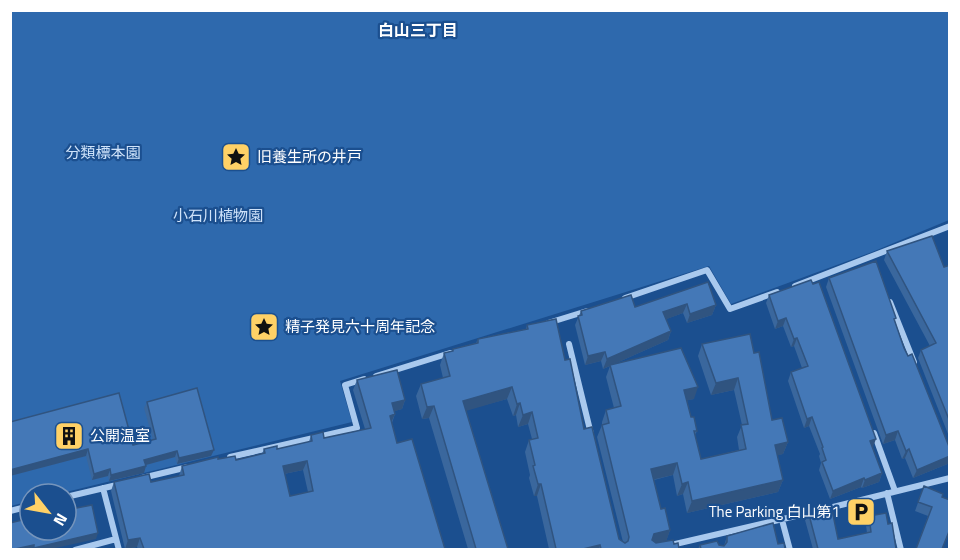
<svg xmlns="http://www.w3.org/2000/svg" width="960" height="560" font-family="'Titillium Web','Noto Sans JP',sans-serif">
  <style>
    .green { fill: #2e69ad }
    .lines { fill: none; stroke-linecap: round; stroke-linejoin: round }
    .street { stroke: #a9c9ee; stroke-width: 6 }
    .wall { fill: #3a679d; fill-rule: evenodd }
    .shaded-wall { fill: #305480 }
    .building { fill: #4478b7; stroke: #305480; stroke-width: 1.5; fill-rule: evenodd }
    .labels { text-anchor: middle; stroke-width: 4.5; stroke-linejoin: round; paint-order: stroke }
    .park-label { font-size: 15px; fill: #cfe3fa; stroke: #1b4f8f }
    .poi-label { font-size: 15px; fill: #fff; stroke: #1b4f8f; text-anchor: start }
    .neighbourhood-label { font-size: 16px; font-weight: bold; fill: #fff; stroke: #1b4f8f }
  </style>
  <rect width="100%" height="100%" fill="#1b4f8f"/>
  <path class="green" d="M11 11H949V220L872 252 731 304 709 266 340 381 352 422 58 494H30V501L11 506Z"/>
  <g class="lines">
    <path class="street" d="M795 286 950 226
      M625 298 707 270 730 309 777 292
      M890 302 914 362
      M548 323 587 311
      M569 344 591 434
      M376 376 450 353
      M874 433 895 491
      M230 457 357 428 345 385 364 379
      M142 478 188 467
      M103 488 119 550
      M887 493 901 550
      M66 497 121 484
      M825 509 950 478
      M10 511 30 506
      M782 520 790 550
      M671 545 813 512
      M75 550 116 539"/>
  </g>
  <path class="wall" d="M887 251 944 267 950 265V439L918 358 921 350 930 346 884 260Z
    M829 278 895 321 904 348 950 449V463L913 478 905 458 902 459 895 440 883 444 826 287Z
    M811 280 882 473 879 482 862 488 861 487 830 499 819 470 821 463 819 456 820 454 809 426 804 428 788 381 791 372 802 368 794 346 791 347 783 326 775 329 766 303 769 295Z
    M708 282 716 305 712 315 687 323 683 313 666 319 671 331 668 340 614 364 694 399 687 400 691 417 697 431 695 435 701 459 739 450 737 437 742 425 734 390 711 395 698 356 702 344 754 353 772 420 788 442 783 454 777 455 783 480 778 492 687 513 683 494 677 496 673 475 654 480 661 509 670 530 666 541 674 544 679 549H549L537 496H534L529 478 530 475 525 452 529 440 532 439 528 424 518 427 516 415 513 416 507 399 466 410 508 549H468L429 418 422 419 416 396 421 384 443 378 440 365 444 353 452 351 453 349 476 343 478 339 526 329 527 325 565 360 584 429 619 539 623 542 597 437 602 425V422L606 410 614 408 606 377 610 366 603 369 601 361 585 365 575 325 581 311 635 307Z
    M357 380 405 400 402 409 394 411 395 414 392 423 397 443 445 549H138L137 547 125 549 111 491 114 482H151L179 476 182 466 218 459 236 460 262 454 264 449H277L309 442 311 435 324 438 365 429 353 390ZM303 470 308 492 290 496 284 474Z
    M147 402 211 456 177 464 175 457 146 465 144 473 109 481 108 476 92 480 86 456 10 476V422L133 445 153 440 144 408Z
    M924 486 942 497 916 549 928 516 915 511Z
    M808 511 838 539 867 533 866 525 869 516 888 524 896 549H813L805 520Z
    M727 536 778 544 785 549H698L700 545H719L724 546Z"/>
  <path class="shaded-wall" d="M687 304 683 313 659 322 663 312Z
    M716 305 712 315 687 323 690 314Z
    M786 318 783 326 775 329 778 321Z
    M671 331 668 340 603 369 607 359Z
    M797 338 794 346 791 347 794 339Z
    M605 352 601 361 585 365 588 356Z
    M738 378 734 390 711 395 716 383Z
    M512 387 507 399 459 413 463 401Z
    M698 387 694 399 680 402 684 390Z
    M405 400 402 409 389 413 392 403Z
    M520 403 516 415 513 416 517 404Z
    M434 406 429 418 422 419 427 407Z
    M532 412 528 424 518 427 523 415Z
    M395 414 391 423 390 416Z
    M812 417 809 426 804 428 807 419Z
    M898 431 895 440 883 444 886 435Z
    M876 439 873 447 867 450 870 441Z
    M788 442 783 454 771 457 775 445Z
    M88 449 86 456 10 476V470Z
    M909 449 905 458 902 459 906 451Z
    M214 450 211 456 177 464 179 458Z
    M177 451 175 457 142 466 144 460Z
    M950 456V463L913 478 917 470Z
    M307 461 303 470 279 475 283 466Z
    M677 463 673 475 647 481 651 469Z
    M146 466 144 473 109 481 111 475Z
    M110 469 108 476 92 480 94 474Z
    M882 473 879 482 862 488 865 480Z
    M864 478 861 487 830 499 833 491Z
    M783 480 778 492 687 513 692 501Z
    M688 482 683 494 677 496 682 484Z
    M538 484H541L537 496H534Z
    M670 530 666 542 650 546 654 534Z
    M98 533 96 539 51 549H34V548Z
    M140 538 137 547 125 549 128 540Z
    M34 545 32 549H15Z
    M600 545 599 549H583Z"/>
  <path class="building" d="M932 236 944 267 950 265V422L921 350 936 343 887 251Z
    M876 261 896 318 894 319 904 348 908 356 912 354 950 449V456L917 470 909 449 906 451 898 431 886 435 829 278Z
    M811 280 813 284 819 282 876 439 870 441 882 473 865 480 864 478 833 491 822 462 826 460 822 448 823 447 812 417 807 419 791 372 808 366 797 338 794 339 786 318 778 321 769 295Z
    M708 282 716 305 690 314 687 304 663 312 671 331 607 359 605 352 588 356 578 316 582 315 581 311 631 295 635 307Z
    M556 319 565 360 570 359 584 429 592 427 619 539 625 543 628 541 629 537 602 425 609 423 606 410 621 406 610 365 681 348 698 387 684 390 691 417H694L697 431H694L701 459 746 449 741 425 748 424 738 378 716 383 702 344 750 334 754 353 759 352 772 420 782 418 788 442 775 445 783 480 692 501 688 482 682 484 677 463 651 469 661 509 665 508 670 530 654 534 652 540 656 543 673 540 674 544 678 543 679 549H601L600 545 583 549H556L541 484H538L533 466 535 465 529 440 538 438 532 412 523 415 520 403 517 404 512 387 463 401 508 549H476L434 406 427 407 421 384 450 376 444 353 453 351V349L478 343V339L528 329 527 325Z
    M397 370 405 400 392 403 395 414 390 416 397 443 412 439 445 549H144L140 538 128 540 114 482 149 474 151 482 184 475 182 466 218 457V459L235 456 236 460 265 453 264 449 277 446V449L312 441 311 435 323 432 324 438 371 428 357 380ZM307 461 313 491 290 496 283 466Z
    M197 388 214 450 179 458 177 451 144 460 146 466 111 475 110 469 94 474 88 449 10 470V422L119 393 133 445 156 439 147 402Z
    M924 486 943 494 942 497 950 500V529L942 549H912H916L932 507 918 502Z
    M92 505 98 533 34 548V545L15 549H10V523L30 518V530H66V510Z
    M831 505 838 539 871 532 869 516 886 513 888 524 892 523 896 549H818L808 511Z
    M773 523 778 544 784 543 785 549H701L700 545 717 541 719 545 724 546 727 542V536Z"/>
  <defs>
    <g id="sight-square" transform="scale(1.5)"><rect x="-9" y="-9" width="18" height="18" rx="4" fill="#ffd166" stroke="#1b4f8f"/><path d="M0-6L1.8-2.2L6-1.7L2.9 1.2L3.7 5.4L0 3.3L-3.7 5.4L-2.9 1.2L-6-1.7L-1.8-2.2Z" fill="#111"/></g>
    <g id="building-square" transform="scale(1.5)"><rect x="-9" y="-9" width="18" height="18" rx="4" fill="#ffd166" stroke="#1b4f8f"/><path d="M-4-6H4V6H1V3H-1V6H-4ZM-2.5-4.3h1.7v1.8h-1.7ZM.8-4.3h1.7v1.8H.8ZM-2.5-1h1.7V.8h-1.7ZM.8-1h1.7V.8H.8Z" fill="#111"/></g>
    <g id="parking-square" transform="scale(1.5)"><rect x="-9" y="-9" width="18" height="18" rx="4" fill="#ffd166" stroke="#1b4f8f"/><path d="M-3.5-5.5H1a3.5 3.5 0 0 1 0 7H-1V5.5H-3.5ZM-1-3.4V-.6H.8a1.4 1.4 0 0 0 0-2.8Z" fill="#111"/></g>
  </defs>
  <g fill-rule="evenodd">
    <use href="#sight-square" x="236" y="157"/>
    <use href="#sight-square" x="264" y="327"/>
    <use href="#building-square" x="69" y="436"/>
    <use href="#parking-square" x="861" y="512"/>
  </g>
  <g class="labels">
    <g class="park-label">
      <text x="103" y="158">分類標本園</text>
      <text x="218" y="221">小石川植物園</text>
    </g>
    <g class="poi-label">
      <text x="257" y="162">旧養生所の井戸</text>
      <text x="285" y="332">精子発見六十周年記念</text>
      <text x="90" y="441">公開温室</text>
      <text x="840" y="517" text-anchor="end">The Parking 白山第1</text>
    </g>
    <g class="neighbourhood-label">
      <text x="418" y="36">白山三丁目</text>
    </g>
  </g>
  <rect width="960" height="560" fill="none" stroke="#ffffff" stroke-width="24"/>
  <g transform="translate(48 512) rotate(121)"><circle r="28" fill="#1b4f8f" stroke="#7695bc" stroke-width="1.5"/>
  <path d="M0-4.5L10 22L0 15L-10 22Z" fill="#ffd166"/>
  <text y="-9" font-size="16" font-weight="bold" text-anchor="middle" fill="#ffffff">N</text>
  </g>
</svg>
